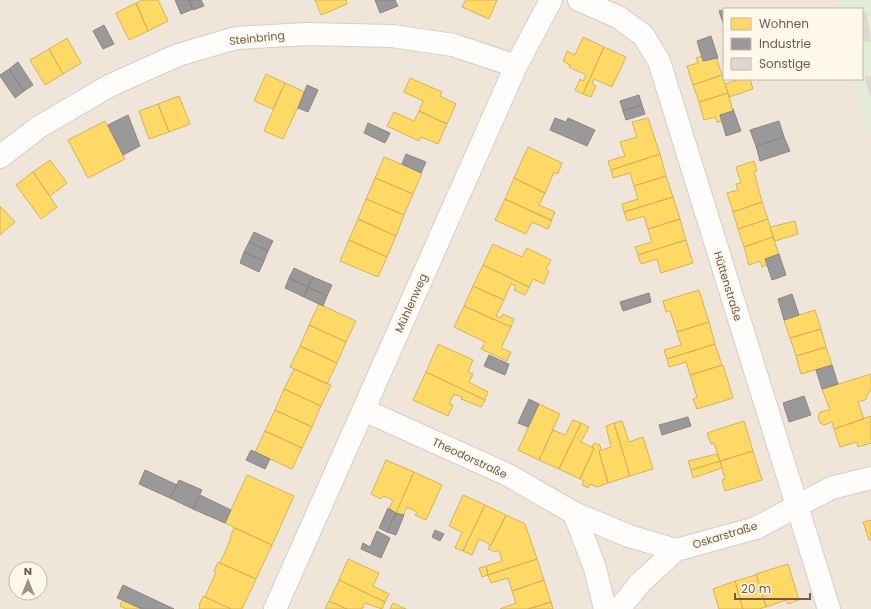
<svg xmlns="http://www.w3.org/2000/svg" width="871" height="609" font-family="Poppins,sans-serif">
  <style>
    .residential { fill: #efe5d9; fill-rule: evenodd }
    .green { fill: #e3ecd6 }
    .homes { fill: #ffd966; stroke: #d5b35e }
    .industry { fill: #999; stroke: #8e8682 }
    .building { fill: #e0d8d0; stroke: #dfd5ce }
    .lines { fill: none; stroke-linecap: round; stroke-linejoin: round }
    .minor-casing { stroke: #d5cfc9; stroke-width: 24 }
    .minor { stroke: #fefdfc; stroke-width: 22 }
    .labels { text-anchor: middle; stroke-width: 4; stroke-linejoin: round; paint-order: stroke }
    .street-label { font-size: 11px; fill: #735a4c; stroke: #fef7ec }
  </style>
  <rect width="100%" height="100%" fill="#f6f2eb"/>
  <path class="residential" d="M0 0H838V9H724V79H852L868 131 871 137V609H0ZM16 569H40V593H16Z"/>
  <path class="green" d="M838 0H871V137L868 131 852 79H862V9H838Z"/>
  <path class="homes" d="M143 0H158L168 21 148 31 136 3Z
    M315 0H346L347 4 321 15Z
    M466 0H497L489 19 462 7Z
    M136 3 148 31 129 40 116 13Z
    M583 37 604 47 583 94 575 90 580 79 583 81 586 75 569 67 570 65 563 61 567 51 575 55Z
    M67 38 81 63 63 74 49 49Z
    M604 47 626 57 612 87 594 79 592 84 596 86 591 97 583 94Z
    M49 49 63 74 45 85 30 60Z
    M702 56 703 61 716 57 722 75 693 85 687 66 698 63 696 58Z
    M266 74 285 83 273 109 254 101Z
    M722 75 728 93 699 102 693 85Z
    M410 78 442 92 440 96 456 104 447 124 419 111 423 101 404 92Z
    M741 79H750L753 89 729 97 725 84Z
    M285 83 305 92 283 139 264 131Z
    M728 93 733 111 720 115 722 121 717 122 715 117 704 120 699 102Z
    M179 96 190 124 169 132 158 104Z
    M158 104 169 132 149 139 139 111Z
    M419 111 447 124 438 144 421 137 419 141 387 126 394 112 414 121Z
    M648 118 660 154 611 170 608 161 625 156 620 142 637 137 632 122Z
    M105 121 125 159 88 178 68 140Z
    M528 147 562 163 558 174 554 172 545 193 514 178Z
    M660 154 666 176 634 186 630 173 613 178 611 170Z
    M384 157 422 173 413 194 375 178Z
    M50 160 67 183 50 196 33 172Z
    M754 161 757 171H754L762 202 733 212 727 193 738 190 736 184 741 183 736 167Z
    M33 172 57 207 41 219 16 185Z
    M666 176 673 197 624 212 622 204 638 199 634 186Z
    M375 178 413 194 404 215 366 199Z
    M514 178 545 193 539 205 555 212 551 221 505 199Z
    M673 197 680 219 648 229 644 216 627 221 624 212Z
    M366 199 404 215 396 236 358 219Z
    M505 199 552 220 548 229 532 222 526 234 495 220Z
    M762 202 768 219 738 229 733 212Z
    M0 206 15 222 0 235Z
    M358 219 396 236 387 257 349 240Z
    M680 219 686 240 638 255 635 247 652 242 648 229Z
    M768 219 773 237 744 247 738 229Z
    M795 221 798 234 775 241 770 227Z
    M773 237 779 255 765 259 767 265 762 267 760 261 749 265 744 247Z
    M349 240 387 257 378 277 340 261Z
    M686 240 693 263 661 273 657 259 641 264 638 255Z
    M493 244 522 257 527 248 551 260 546 269 549 271 544 284 533 279 529 287 483 265Z
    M483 265 529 287 525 295 514 290 516 286 511 284 504 300 473 286Z
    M473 286 504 300 496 316 501 318 503 314 514 319 511 327 464 306Z
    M699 290 709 322 677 332 670 311 666 312 663 301Z
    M319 304 356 321 346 342 309 325Z
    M464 306 511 327 501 348 511 352 507 361 481 349 485 342 454 327Z
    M815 310 821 329 790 338 784 320Z
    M709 322 715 344 667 359 664 350 681 345 677 332Z
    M309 325 346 342 337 363 300 346Z
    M821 329 826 347 796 356 790 338Z
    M438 344 473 360 468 372 473 374 469 382 488 392 485 400 426 372Z
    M715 344 722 365 690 375 686 362 669 367 667 359Z
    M300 346 337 363 327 384 290 367Z
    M826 347 832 365 801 374 796 356Z
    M723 365 733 398 697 409 693 399 697 397 690 375Z
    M294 369 331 385 321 406 284 389Z
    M426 372 485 400 481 407 461 399 462 397 454 394 449 404 453 405 448 416 413 400Z
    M871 374V389L865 400 858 402 864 419 834 429 832 422 824 425 820 423 818 417 820 412 830 410 822 389Z
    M284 389 321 406 312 427 275 410Z
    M539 404 560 414 539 460 518 450Z
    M275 410 312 427 302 448 265 431Z
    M871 416V443L858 447 857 442 840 447 834 429Z
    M573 420 581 423 559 469 539 460 553 430 565 435Z
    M622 421 629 442 643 437 653 469 630 476 614 423Z
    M744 421 753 451 720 461 714 443 711 444 707 433Z
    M581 423 589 427 581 442 594 448 580 479 559 469Z
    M614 423 630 476 608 483 599 451 611 447 606 426Z
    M265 431 302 448 292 469 255 452Z
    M594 443 600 445 601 450 599 451 608 483 597 487 590 484 588 488 582 485 584 481 580 479 594 448 592 447Z
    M753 451 762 480 725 491 722 480 725 479 720 461Z
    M717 454 720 461 691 470 688 461Z
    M386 460 414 472 396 513 389 509 393 500 383 496 381 499 371 494Z
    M720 461 722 468 693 478 691 470Z
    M414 472 442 485 426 520 415 515 417 512 407 507 403 516 396 513Z
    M247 475 294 496 272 545 225 523Z
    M463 495 485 505 463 551 455 548 462 532 449 526Z
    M485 505 506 515 491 545 479 539 472 555 463 551Z
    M506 515 525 524 537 559 488 575 486 566 502 561 499 550 495 552 488 549 490 545H491Z
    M871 520V540H869L863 522Z
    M234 528 272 545 256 579 220 563 231 538 230 537Z
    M348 559 379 573 373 586 389 594 385 602 339 580Z
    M537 559 544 580 512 591 508 578 491 583 488 575Z
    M218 562 256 579 242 609H231L205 597 216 572 214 571Z
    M788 564 799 600 788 604 786 600 766 607 756 574Z
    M486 566 488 575 482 577 479 568Z
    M756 574 766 607 759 609H743L735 581 756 575Z
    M339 580 385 602 382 609 365 603 362 609H347L329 601Z
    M544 580 551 602 528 609H500L516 603 512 591Z
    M735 581 743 609H719L713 589Z
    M203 596 205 597 231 609H199L200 606 199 605Z
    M122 600 140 608 139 609H126L120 606Z
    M329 601 347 609H325Z
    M551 602 553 609H528Z
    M393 603 406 609H390Z"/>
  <path class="industry" d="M175 0H189L193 9 181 14Z
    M189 0H201L204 6 193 10Z
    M375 0H395L398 6 380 13Z
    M724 10V23H723L719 11Z
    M104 25 114 44 103 49 93 31Z
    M711 36 718 58 703 61 697 41Z
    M18 62 33 85 24 91 9 69Z
    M9 69 24 91 15 98 0 76V75Z
    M307 85 318 90 308 112 298 108Z
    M639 95 642 105 623 111 620 101Z
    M642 105 645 114 626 120 623 111Z
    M733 109 741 131 726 136 720 115 733 111Z
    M128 115 140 146 123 155 108 125Z
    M555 118 566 122 568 118 595 130 587 146 550 130Z
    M779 121 784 137 756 146 750 130Z
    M368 123 390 133 385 143 364 133Z
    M784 137 790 151 760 161 756 146Z
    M406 154 426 162 421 173 402 164Z
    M254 232 273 241 268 251 249 242Z
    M249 242 268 251 264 261 244 252Z
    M244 252 264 261 259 272 240 263Z
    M779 254 786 275 772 280 765 259Z
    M294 268 313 277 308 287 289 278Z
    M313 277 332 285 327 296 308 287Z
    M289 278 308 287 304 297 285 288Z
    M308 287 327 296 323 306 304 297Z
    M649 293 651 302 623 311 620 302Z
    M792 294 799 315 784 320 778 299Z
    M489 355 509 364 505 375 484 366Z
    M832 365 838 384 822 389 816 370Z
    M804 396 811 415 789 422 783 403Z
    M529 399 539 404 528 427 518 423Z
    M688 417 691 426 662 435 659 425Z
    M251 450 270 459 265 469 246 460Z
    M145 470 177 485 170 498 139 484Z
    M179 480 202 490 193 509 170 498Z
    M200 495 231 510 225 523 193 509Z
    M388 508 396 513 387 532 379 528Z
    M396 513 404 515 396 535 387 532Z
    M435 530 444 534 440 541 432 537Z
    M377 531 390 538 381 558 361 549 363 543 370 547Z
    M123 585 174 609H142L122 600 117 598Z"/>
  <path class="building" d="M866 13 870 41 862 42V14Z
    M871 76V98L865 77Z"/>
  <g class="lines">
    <g class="minor-casing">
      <path id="minor" d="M579 0 618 17 643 35 659 61 829 609
        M0 157 39 127 109 86 178 55 236 38 307 34 392 36 453 45 516 66
        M364 410 508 475 574 513 595 568 605 609
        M574 513 629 536 676 550
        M275 609 516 66 551 0
        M619 609 640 583 676 550 756 528 831 488 871 478"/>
    </g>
    <use href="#minor" class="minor"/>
  </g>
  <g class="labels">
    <g class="street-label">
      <text transform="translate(257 38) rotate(-6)" y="4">Steinbring</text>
      <text transform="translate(728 286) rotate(73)" y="4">Hüttenstraße</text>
      <text transform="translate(411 303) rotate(-66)" y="4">Mühlenweg</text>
      <text transform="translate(470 458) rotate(25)" y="4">Theodorstraße</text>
      <text transform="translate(725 535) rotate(-17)" y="4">Oskarstraße</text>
    </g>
  </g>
  <rect x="723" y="8" width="140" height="72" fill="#fef7ec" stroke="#c6b8ac"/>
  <rect x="731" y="18" width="20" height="12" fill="#ffd966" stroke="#c6b8ac"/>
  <text x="759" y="28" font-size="12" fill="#735a4c">Wohnen</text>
  <rect x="731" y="38" width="20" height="12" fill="#999999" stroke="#c6b8ac"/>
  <text x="759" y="48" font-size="12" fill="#735a4c">Industrie</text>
  <rect x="731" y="58" width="20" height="12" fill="#e0d8d0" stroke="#c6b8ac"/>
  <text x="759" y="68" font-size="12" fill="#735a4c">Sonstige</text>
  <g transform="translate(28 581)"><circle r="19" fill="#fef7ec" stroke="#c6b8ac"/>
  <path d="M0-3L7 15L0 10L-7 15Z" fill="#a18f84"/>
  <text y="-6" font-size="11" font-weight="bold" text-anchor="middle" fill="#735a4c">N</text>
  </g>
  <path d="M735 593v6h75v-6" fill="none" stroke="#735a4c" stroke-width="2"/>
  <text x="741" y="593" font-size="12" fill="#735a4c" stroke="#fef7ec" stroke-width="3" paint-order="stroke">20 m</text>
</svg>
